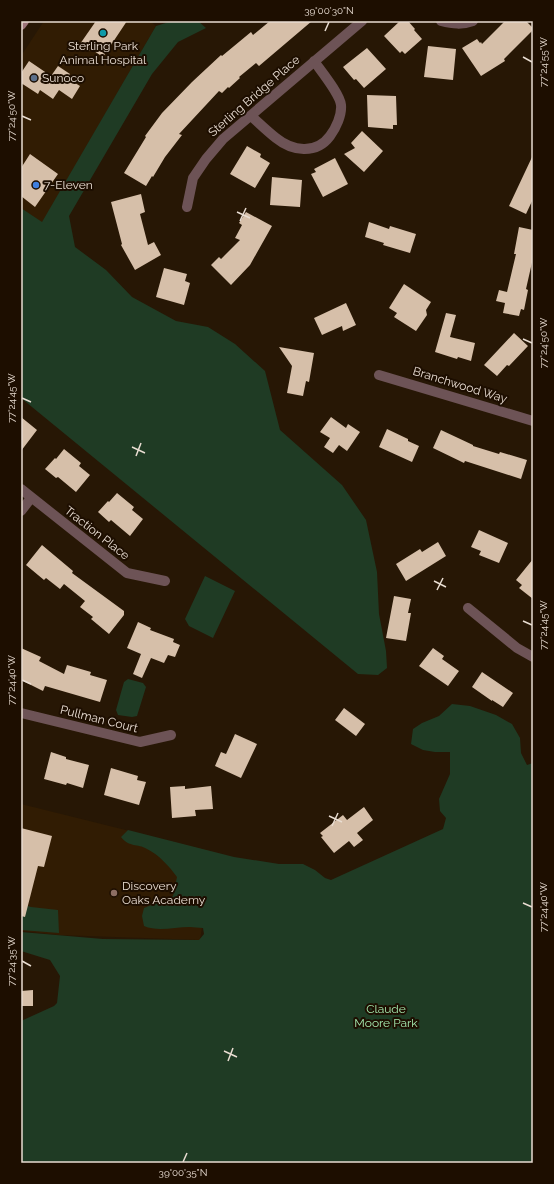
<svg xmlns="http://www.w3.org/2000/svg" width="554" height="1184" font-family="Raleway,sans-serif">
  <style>
    .built { fill: #311c03 }
    .green { fill: #1f3b24 }
    .building { fill: #d6bfa9 }
    .lines { fill: none; stroke-linecap: round; stroke-linejoin: round }
    .minor { stroke: #6d5356; stroke-width: 10 }
    .secondary { stroke: #9c7378; stroke-width: 10 }
    .ticks { fill: none; stroke: #e9ddd2; stroke-width: 1.5 }
    .culture-dot { fill: #0f9aa8; stroke: #1d0e00; stroke-width: 1.5 }
    .service-dot { fill: #5c6f8a; stroke: #1d0e00; stroke-width: 1.5 }
    .shop-dot { fill: #3f7fe0; stroke: #1d0e00; stroke-width: 1.5 }
    .education-dot { fill: #8d6e63; stroke: #1d0e00; stroke-width: 1.5 }
    .labels { text-anchor: middle; stroke-width: 4; stroke-linejoin: round; paint-order: stroke }
    .poi-label { font-size: 12px; fill: #e9ddd2; stroke: #1d0e00; text-anchor: start }
    .street-label { font-size: 12px; fill: #e9ddd2; stroke: #1d0e00 }
    .park-label { font-size: 12px; fill: #a5eaaf; stroke: #1d0e00 }
    .neatline { fill: none; stroke: #e9ddd2; stroke-width: 1.5 }
    .ticks-label { font-size: 10px; text-anchor: middle; fill: #e9ddd2 }
  </style>
  <rect width="100%" height="100%" fill="#271705"/>
  <path class="built" d="M44 21H150L156 26 42 223 21 208V56Z
    M21 804 210 851 214 855 200 940 59 935 21 931Z"/>
  <path class="green" d="M172 21H198L206 28 178 42 152 74 69 216 75 247 106 270 132 297 176 321 208 327 235 344 265 371 280 430 342 485 366 520 377 572 379 614 386 651 387 668 378 675 358 674 21 398V208L42 222 156 26Z
    M205 576 235 591 213 638 189 626 185 619Z
    M128 679 143 683 146 687 137 716 132 717 118 715 116 710 124 682Z
    M452 704 470 706 496 715 512 724 520 738 521 753 527 765 533 763V1163H21V1021L54 1006 57 1003 60 976 50 960 21 951V932L103 939 199 940 204 934 203 928C198 928 194 927 190 927 174 927 158 932 144 926L142 916 144 908 173 896 177 877C169 866 159 855 147 849 137 843 130 848 121 837L128 830 234 857 279 864H303L315 870 325 878 331 880 443 829 446 818 440 811 439 799 450 774V752H435L423 750 411 744 413 729 422 723 439 716Z
    M21 904 31 907 58 910 59 933 21 930Z"/>
  <path class="building" d="M96 21H127L103 57 91 49 90 51 80 44Z
    M270 21H312L259 66 256 63 239 77 240 78 229 88 228 87 222 93 219 91 179 134 182 135 165 157 153 177 152 176 146 186 124 173 146 137 145 136 162 113 192 82 221 55 222 56 251 32 253 35Z
    M400 21H408L415 29 414 30 422 39 405 54 402 51 400 53 384 36Z
    M505 21H526L533 28V30L504 59 505 61 481 76 462 48 477 39 480 43 481 42 482 44Z
    M428 46 456 49 453 80 424 77Z
    M367 48 386 69 364 88 356 79 354 80 343 67Z
    M29 61 51 76 58 66 70 74 67 78 80 86 72 99 59 90 53 99 40 90 38 94 21 83V73Z
    M367 95 396 96 397 125H393V129L368 127Z
    M362 131 383 151 364 172 344 154 355 148 351 143Z
    M247 146 261 154 260 157 270 163 255 188 230 174Z
    M30 154 58 174 35 207 21 196V168Z
    M533 155V199L526 214 509 206Z
    M335 158 348 184 323 197 311 174 316 172 314 169Z
    M272 177 302 180 300 207 270 205Z
    M141 194 145 212 140 214 148 245 154 242 161 255 135 270 121 245 122 244 111 202Z
    M246 212 272 226 250 265 231 285 211 265 219 257 221 259 240 240 235 238 242 225 239 223Z
    M369 222 389 229 390 226 416 234 410 253 383 245 384 243 365 237Z
    M519 227 533 230V258L526 289 528 290 524 310 521 309 519 316 503 313 505 303 496 301 499 290 507 292 516 254H514Z
    M164 268 187 274 185 281 190 283 184 305 156 297Z
    M404 284 431 302 426 310 427 315 416 331 394 317 397 313 389 308Z
    M346 303 356 325 343 331 342 326 322 335 314 318Z
    M446 313 456 315 450 337 475 343 471 361 458 357 457 359 435 352Z
    M514 333 528 346 509 366 507 365 497 376 484 365Z
    M279 347 314 353 309 382 306 381 303 396 287 393 292 366Z
    M21 417 37 430 21 451Z
    M331 417 346 428 348 424 360 432 347 451 339 445 333 453 324 447 330 438 320 432Z
    M387 429 408 439V441L419 446 412 462 379 447Z
    M441 430 473 445V446L499 454 500 452 527 460 521 479 465 461 464 463 433 448Z
    M64 449 81 463 79 466 90 475 76 492 58 477 56 478 45 469 55 458 56 459Z
    M117 493 134 507 132 510 143 519 130 536 111 520 109 522 98 512 108 501 109 502Z
    M479 530 508 543 499 563 479 555 481 551 471 547Z
    M438 542 446 556 406 581 396 564 420 549 422 552Z
    M42 545 73 571 72 573 124 611V615L109 634 91 619 93 617 80 607 85 601 64 584 60 589 46 578 44 580 26 565Z
    M533 559V599L519 588 522 585 516 580Z
    M394 596 411 599 408 613H411L406 641 386 638Z
    M138 622 151 628 150 630 174 639 173 642 180 645 175 657 168 655 164 663 151 658 142 678 133 674 141 654 127 648Z
    M21 648 41 657 39 661 64 674 67 665 91 672 90 675 107 680 100 702 45 686 43 691 21 680Z
    M433 648 444 656 442 659 459 671 448 686 419 666Z
    M482 672 513 693 503 707 492 700V701L472 687Z
    M344 708 365 724 356 736 335 720Z
    M235 734 257 744 241 778 215 766 221 752 226 754Z
    M51 752 66 757V759L89 765 83 788 67 783 66 785 44 779Z
    M111 768 138 776 137 780 146 782 139 805 104 795Z
    M185 786V789L211 786 213 809 195 810 196 816 172 818 170 787Z
    M364 807 373 820 357 833 363 840 354 847 349 841 334 853 321 837 323 836 320 833 343 815 347 820Z
    M21 828 52 836 44 867 38 866 25 917 21 916Z
    M33 990V1006H21V991Z"/>
  <g class="lines">
    <path class="minor" d="M441 21C453 24 462 25 473 21
      M251 116C259 123 267 131 276 138 292 151 316 155 330 136 336 128 342 115 341 105 340 94 321 71 314 61
      M187 207 193 178 206 159 223 139 362 21
      M379 375 533 421
      M21 489 127 573 165 581
      M21 511 31 498
      M468 608 517 648 533 657
      M21 713 140 742 171 735"/>
    <path class="secondary" d="M21 25 24 21"/>
  </g>
  <path class="ticks" d="M325 31 329 22M523 57 532 62M22 116 31 120M237 212 250 218M240 221 246 208M523 339 532 343M22 398 31 402M132 447 145 453M136 456 141 443M434 581 446 587M437 590 443 578M523 621 532 625M22 680 31 684M329 816 342 822M332 826 338 813M523 903 532 907M22 961 31 966M224 1051 237 1057M228 1061 233 1048M183 1162 187 1153"/>
  <circle class="culture-dot" cx="103" cy="33" r="4"/>
  <circle class="service-dot" cx="34" cy="78" r="4"/>
  <circle class="shop-dot" cx="36" cy="185" r="4"/>
  <circle class="education-dot" cx="114" cy="893" r="4"/>
  <g class="labels">
    <g class="poi-label">
      <text x="103" y="50" text-anchor="middle">Sterling Park<tspan x="103" dy="14">Animal Hospital</tspan></text>
      <text x="42" y="82">Sunoco</text>
      <text x="44" y="189">7-Eleven</text>
      <text x="122" y="890">Discovery<tspan x="122" dy="14">Oaks Academy</tspan></text>
    </g>
    <g class="street-label">
      <text transform="translate(254 96) rotate(-41)" y="4">Sterling Bridge Place</text>
      <text transform="translate(460 385) rotate(17)" y="4">Branchwood Way</text>
      <text transform="translate(97 533) rotate(38)" y="4">Traction Place</text>
      <text transform="translate(99 719) rotate(14)" y="4">Pullman Court</text>
    </g>
    <g class="park-label">
      <text x="386" y="1013">Claude<tspan x="386" dy="14">Moore Park</tspan></text>
    </g>
  </g>
  <rect width="554" height="1184" fill="none" stroke="#1d0e00" stroke-width="44"/>
  <rect x="22" y="22" width="510" height="1140" class="neatline"/>
  <g class="ticks-label">
    <text x="329" y="14">39°00'30"N</text>
    <text transform="translate(543 62) rotate(-90)" y="4">77°24'55"W</text>
    <text transform="translate(11 116) rotate(-90)" y="4">77°24'50"W</text>
    <text transform="translate(543 343) rotate(-90)" y="4">77°24'50"W</text>
    <text transform="translate(11 398) rotate(-90)" y="4">77°24'45"W</text>
    <text transform="translate(543 625) rotate(-90)" y="4">77°24'45"W</text>
    <text transform="translate(11 680) rotate(-90)" y="4">77°24'40"W</text>
    <text transform="translate(543 907) rotate(-90)" y="4">77°24'40"W</text>
    <text transform="translate(11 961) rotate(-90)" y="4">77°24'35"W</text>
    <text x="183" y="1176">39°00'35"N</text>
  </g>
</svg>
